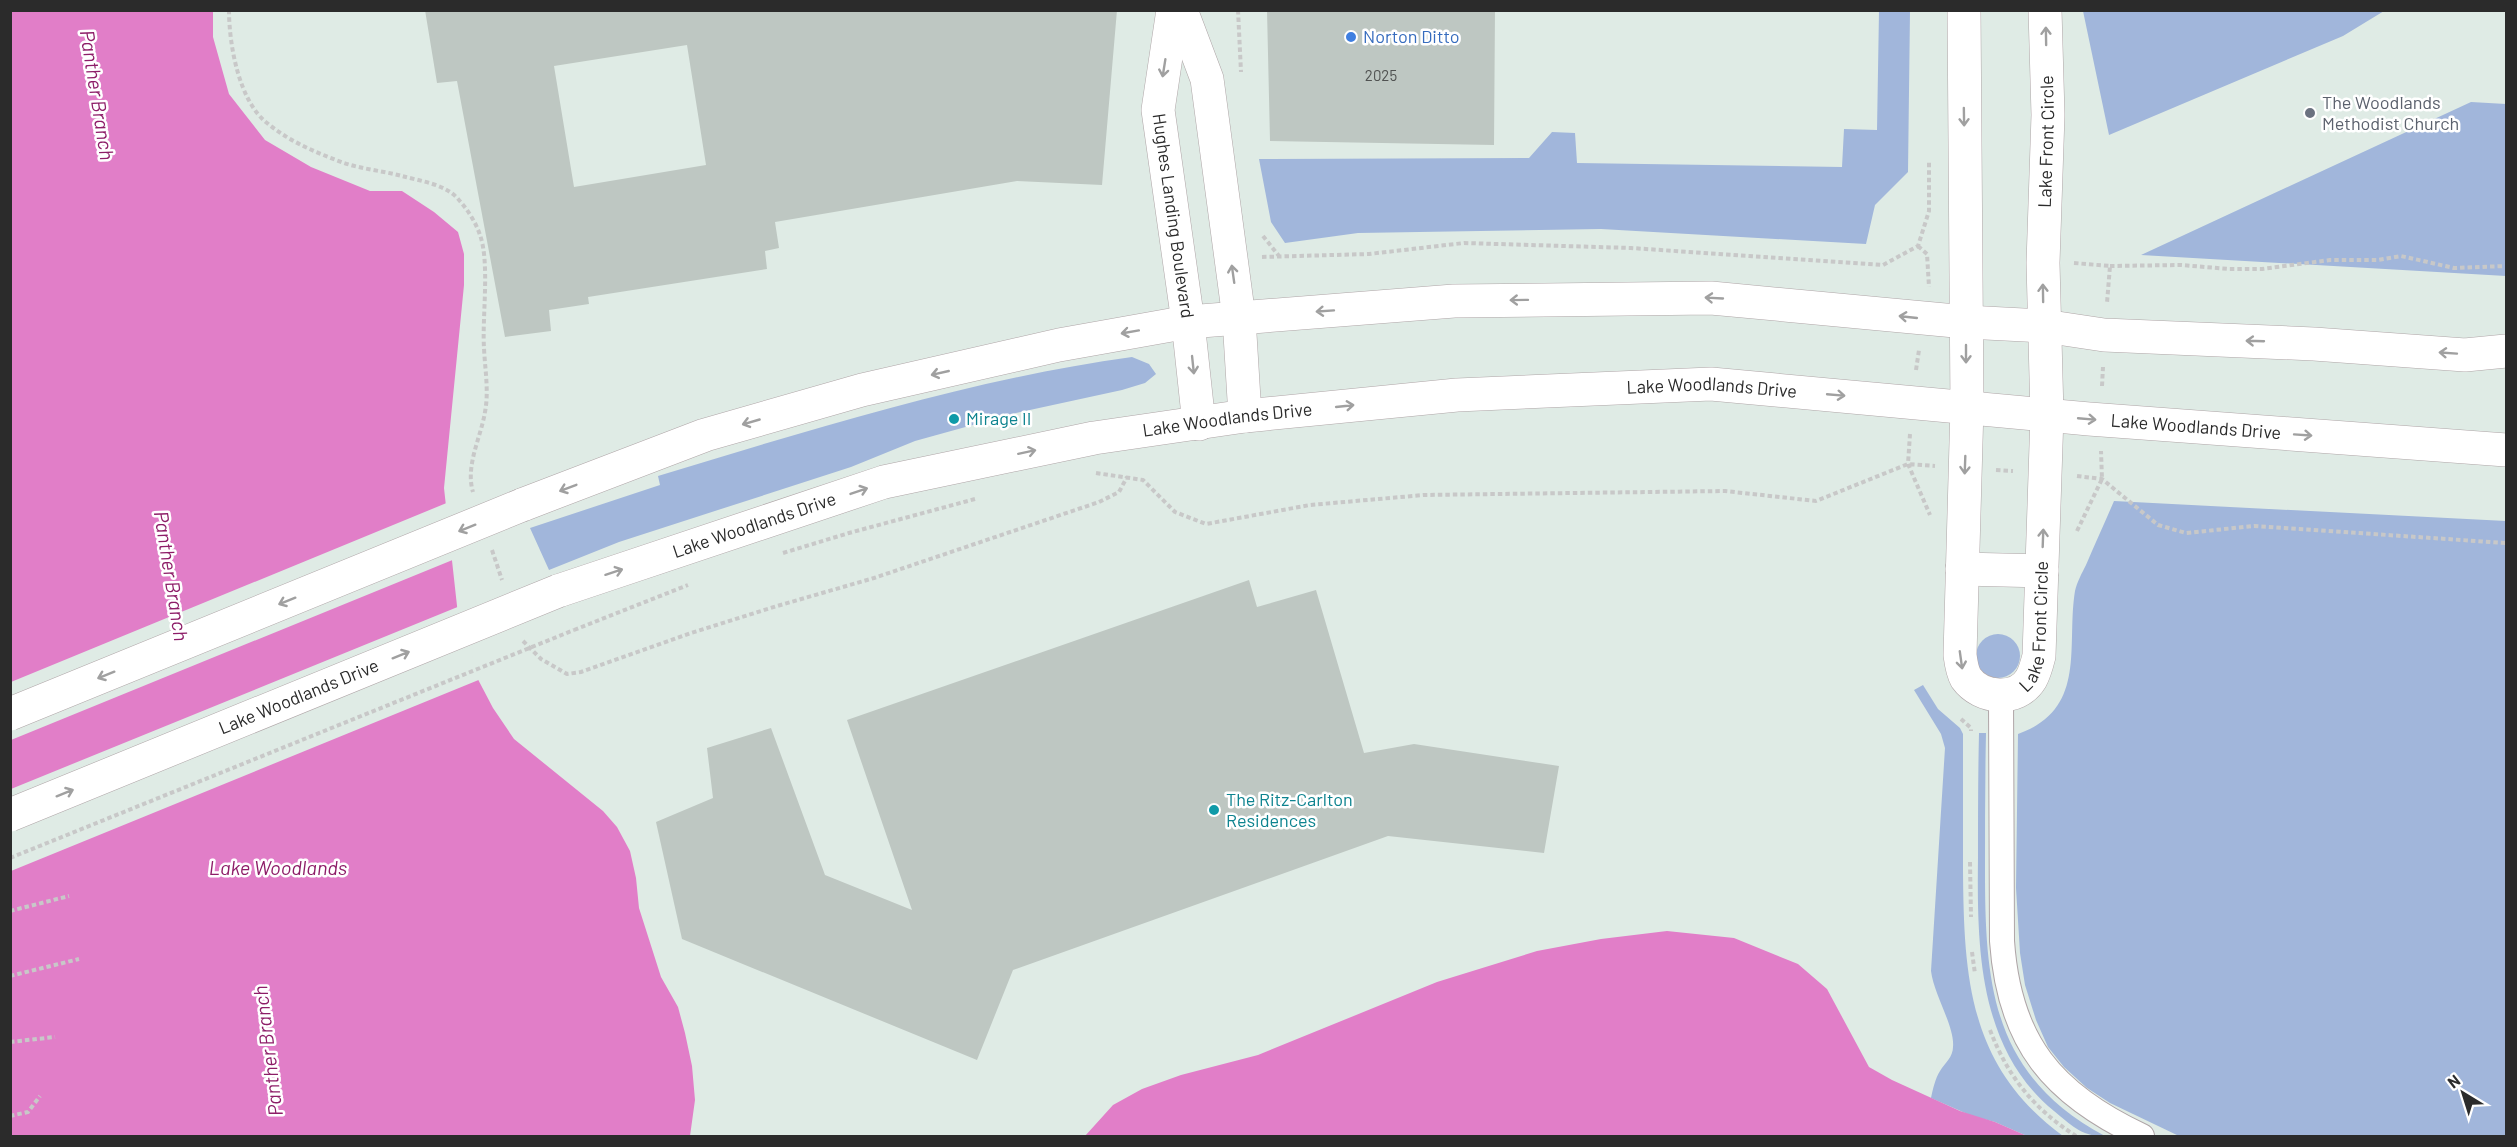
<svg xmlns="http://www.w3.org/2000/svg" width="2517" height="1147" font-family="Barlow,sans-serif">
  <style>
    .green { fill: #a1b6db }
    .water { fill: #e17ec8 }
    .pier { fill: #dfebe5 }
    .building { fill: #bec7c2; fill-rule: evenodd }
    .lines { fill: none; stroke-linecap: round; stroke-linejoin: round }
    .pedestrian-casing { stroke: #afa5a7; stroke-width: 26 }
    .tertiary-casing { stroke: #afa5a7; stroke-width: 34 }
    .secondary-casing { stroke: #afa5a7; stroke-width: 34 }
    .path { stroke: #c8c8c8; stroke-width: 4; stroke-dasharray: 4.5 3; stroke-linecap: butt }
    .pedestrian { stroke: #fff; stroke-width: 24 }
    .tertiary { stroke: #fff; stroke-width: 33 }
    .secondary { stroke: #fff; stroke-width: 33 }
    .secondary-bridge-casing { stroke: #afa5a7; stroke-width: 34; stroke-linecap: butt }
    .path-bridge { stroke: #c8c8c8; stroke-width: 4; stroke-dasharray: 4.5 3; stroke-linecap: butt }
    .secondary-bridge { stroke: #fff; stroke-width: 33 }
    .oneway { stroke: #a0a0a0 }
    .shop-dot { fill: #3f7fe0; stroke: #fff; stroke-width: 2 }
    .worship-dot { fill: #6b7280; stroke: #fff; stroke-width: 2 }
    .culture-dot { fill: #0f9aa8; stroke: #fff; stroke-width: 2 }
    .labels { text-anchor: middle; stroke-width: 5; stroke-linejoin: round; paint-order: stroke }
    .number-label { font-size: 15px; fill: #505251 }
    .shop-label { font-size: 18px; fill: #366cbe; stroke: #fff; text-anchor: start }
    .worship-label { font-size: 18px; fill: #5b616d; stroke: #fff; text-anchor: start }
    .street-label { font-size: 18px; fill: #2b2b2b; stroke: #fff }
    .culture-label { font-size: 18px; fill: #0d838f; stroke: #fff; text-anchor: start }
    .water-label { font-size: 20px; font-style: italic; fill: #8d1d68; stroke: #fff }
  </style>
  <rect width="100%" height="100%" fill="#dfebe5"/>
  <path class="green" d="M1879 11H1910L1908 172 1875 205 1866 244 1601 229 1358 233 1285 243 1271 222 1259 159 1529 158 1552 132 1575 133 1577 163 1842 167 1844 129 1877 130Z
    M2083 11V10L2384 11 2343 36 2109 135Z
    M2471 102 2506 104V276L2141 255Z
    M1132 357 1149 364 1156 374 1145 383 1122 390 1016 413 915 441 851 467 619 542 549 570 530 528 660 485 658 476C814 429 971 379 1132 357Z
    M2114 501 2506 521V1136H2179L2110 1103 2087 1088 2064 1067 2048 1047 2036 1020 2025 985 2020 953 2016 888 2018 734C2088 709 2066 646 2075 591 2077 582 2082 573 2086 565 2095 544 2105 522 2114 501Z
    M1976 656a22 22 0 1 1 44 0a22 22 0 1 1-44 0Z
    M1923 685 1938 709 1960 728 1963 734C1963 780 1963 825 1963 871 1964 979 1969 1067 2063 1136H2027L1995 1122 1972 1116 1931 1098C1933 1089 1935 1079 1940 1071 1945 1063 1953 1057 1953 1047 1955 1027 1934 995 1931 971L1945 748 1941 734 1914 690Z
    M1979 733H1986C1985 779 1985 825 1985 871 1985 987 1993 1076 2105 1136 2082 1137 2071 1125 2054 1111 1978 1049 1977 947 1978 857 1978 816 1978 775 1979 733Z"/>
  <path class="water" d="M10 11H213V37L229 94 265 140 311 167 370 191H402L434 212 458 232 464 254V285L444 488 460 633 472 668 493 708 514 739 603 811 617 827 630 851 636 878 639 908 661 977 678 1007 685 1033 692 1066 695 1100 690 1136H11Z
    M1667 931 1734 938 1798 964 1827 989 1869 1067 1892 1080 1960 1111 1995 1122 2027 1136H1085L1113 1105 1142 1089 1181 1075 1258 1055 1437 982 1537 951 1601 939Z"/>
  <path class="pier" d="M449 502 455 559 11 740V682Z
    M460 606 463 632 481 679 11 871V789Z"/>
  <path class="building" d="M425 10H1117L1102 185 1017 181 775 222 779 248 765 251 767 269 588 297 589 304 549 310 551 331 505 337 457 81 437 83ZM687 45 706 165 574 187 554 66Z
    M1267 10H1495L1494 145 1270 141Z
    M1249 580 1257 607 1316 590 1364 753 1414 744 1559 766 1544 853 1388 836 1013 970 977 1060 682 939 656 822 713 798 707 748 771 728 825 875 912 910 847 720Z"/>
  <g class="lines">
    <g class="pedestrian-casing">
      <path id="pedestrian" d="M2001 696 2002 941C2009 1042 2052 1094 2142 1136"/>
    </g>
    <g class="tertiary-casing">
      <g id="tertiary">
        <path id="s1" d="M1173 10 1158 110 1188 322 1199 424"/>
        <path d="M1181 10 1207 79 1239 318 1245 416"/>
        <path id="s2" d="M1964 10 1967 407 1960 655C1961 663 1962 671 1966 678 1981 699 2017 702 2031 679 2035 672 2037 664 2039 656L2047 415 2043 263 2048 115 2045 10"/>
        <path d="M1962 569 2042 571"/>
      </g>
    </g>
    <g class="secondary-casing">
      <g id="secondary">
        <path d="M522 505 705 435 862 390 1059 345 1188 322 1454 301 1711 298 1966 322 2044 326 2104 335 2314 344 2465 355 2506 351"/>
        <path id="s3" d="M558 591 884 482 1094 438 1245 416 1457 395 1711 384 2089 419 2506 450"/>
      </g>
    </g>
    <path class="path" d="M229 10C229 45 239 101 267 123 290 142 317 153 344 163 362 169 383 171 402 176 420 181 446 184 459 200 468 210 476 223 480 235 490 263 482 317 484 348 485 370 489 391 485 412 481 437 465 466 473 492
      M1238 10 1241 72
      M1263 236 1279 256
      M1918 246 1927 254 1929 287
      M1262 257 1369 254 1464 243 1631 248 1883 265 1918 246 1929 211V161
      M2074 263 2110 266 2107 303
      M2110 266 2181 265 2229 269H2262L2330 260H2378L2401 256 2454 268 2506 266
      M1916 370 1919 350
      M2102 386 2103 367
      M1910 434 1908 464 1930 515
      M1996 470 2013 471
      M1096 473 1143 480 1175 512 1206 524 1310 505 1424 495 1725 491 1816 501 1908 464 1935 466
      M2077 476 2102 479 2158 525 2186 533 2254 526 2506 543
      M2077 531 2102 479 2101 451
      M492 550 502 580
      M783 553 849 533 975 499
      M574 630 688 585
      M523 641 541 659 567 674 581 672 691 633 777 606 874 578 1099 502 1119 492 1127 477
      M1961 719 1971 728V731
      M1970 862 1971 917
      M10 911 69 896
      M1972 952 1975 974
      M10 976 79 959
      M1990 1030C2008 1077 2034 1109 2076 1136
      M10 1042 55 1037
      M10 1116 28 1112 40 1096"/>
    <use href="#pedestrian" class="pedestrian"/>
    <use href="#tertiary" class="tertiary"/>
    <use href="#secondary" class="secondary"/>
    <g class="secondary-bridge-casing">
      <g id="secondary-bridge">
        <path d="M10 714 522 505"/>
        <path id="s4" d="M10 815 558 591"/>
      </g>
    </g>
    <path class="path-bridge" d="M10 858 574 630"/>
    <use href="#secondary-bridge" class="secondary-bridge"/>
  </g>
  <defs><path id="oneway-shaft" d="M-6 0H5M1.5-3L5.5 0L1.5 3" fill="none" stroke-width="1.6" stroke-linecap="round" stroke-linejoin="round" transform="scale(1.5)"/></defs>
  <g class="oneway">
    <use href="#oneway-shaft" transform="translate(2046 36) rotate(-91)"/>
    <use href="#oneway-shaft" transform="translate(1164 68) rotate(99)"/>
    <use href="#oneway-shaft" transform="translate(1964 117) rotate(89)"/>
    <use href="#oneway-shaft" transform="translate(1233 274) rotate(-98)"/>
    <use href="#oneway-shaft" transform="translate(2043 293) rotate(-91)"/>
    <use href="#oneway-shaft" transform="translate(1714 298) rotate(-177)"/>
    <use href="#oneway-shaft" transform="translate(1519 300) rotate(179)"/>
    <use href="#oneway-shaft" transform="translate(1325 311) rotate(176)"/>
    <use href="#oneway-shaft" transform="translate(1908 317) rotate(-174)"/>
    <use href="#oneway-shaft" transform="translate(1130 332) rotate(170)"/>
    <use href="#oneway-shaft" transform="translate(2255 341) rotate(-178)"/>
    <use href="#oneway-shaft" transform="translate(2448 353) rotate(-176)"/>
    <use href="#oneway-shaft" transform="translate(1966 354) rotate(90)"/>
    <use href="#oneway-shaft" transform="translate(1193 365) rotate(84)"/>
    <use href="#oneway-shaft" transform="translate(940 373) rotate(167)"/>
    <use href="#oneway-shaft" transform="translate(1836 395) rotate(5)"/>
    <use href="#oneway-shaft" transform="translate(1345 406) rotate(-6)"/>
    <use href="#oneway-shaft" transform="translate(2087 419) rotate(5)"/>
    <use href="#oneway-shaft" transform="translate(751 422) rotate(164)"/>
    <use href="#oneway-shaft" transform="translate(2303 435) rotate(4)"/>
    <use href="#oneway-shaft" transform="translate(1027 452) rotate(-12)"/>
    <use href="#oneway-shaft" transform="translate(1965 465) rotate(92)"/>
    <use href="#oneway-shaft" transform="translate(568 488) rotate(159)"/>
    <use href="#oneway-shaft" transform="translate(859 491) rotate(-19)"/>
    <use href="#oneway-shaft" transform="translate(467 528) rotate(158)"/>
    <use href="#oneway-shaft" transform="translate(2043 538) rotate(-88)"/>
    <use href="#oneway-shaft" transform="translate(614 572) rotate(-18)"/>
    <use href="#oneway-shaft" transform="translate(287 601) rotate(158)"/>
    <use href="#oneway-shaft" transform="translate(401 655) rotate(-22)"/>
    <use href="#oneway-shaft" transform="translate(1961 660) rotate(82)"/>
    <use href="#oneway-shaft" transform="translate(106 675) rotate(158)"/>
    <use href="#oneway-shaft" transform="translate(65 793) rotate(-22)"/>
  </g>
  <circle class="shop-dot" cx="1351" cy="37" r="6"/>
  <circle class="worship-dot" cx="2310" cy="113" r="6"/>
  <g class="culture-dot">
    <circle cx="954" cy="419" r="6"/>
    <circle cx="1214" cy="810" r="6"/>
  </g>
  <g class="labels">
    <g class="number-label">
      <text x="1381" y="81">2025</text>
    </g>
    <g class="shop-label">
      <text x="1363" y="43">Norton Ditto</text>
    </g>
    <g class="worship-label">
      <text x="2322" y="109">The Woodlands<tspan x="2322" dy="21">Methodist Church</tspan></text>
    </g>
    <g class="street-label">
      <text dy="6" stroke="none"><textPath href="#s2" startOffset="1284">Lake Front Circle</textPath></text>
      <text dy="6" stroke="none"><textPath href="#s1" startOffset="208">Hughes Landing Boulevard</textPath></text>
      <text dy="6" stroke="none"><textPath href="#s3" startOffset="1179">Lake Woodlands Drive</textPath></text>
      <text dy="6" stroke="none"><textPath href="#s3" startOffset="693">Lake Woodlands Drive</textPath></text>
      <text dy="6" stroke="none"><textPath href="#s3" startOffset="1665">Lake Woodlands Drive</textPath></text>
      <text dy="6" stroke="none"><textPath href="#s3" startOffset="207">Lake Woodlands Drive</textPath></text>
      <text dy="6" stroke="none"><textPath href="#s2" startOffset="798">Lake Front Circle</textPath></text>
      <text dy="6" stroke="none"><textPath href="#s4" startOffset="312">Lake Woodlands Drive</textPath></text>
    </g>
    <g class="culture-label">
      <text x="966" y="425">Mirage II</text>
      <text x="1226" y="806">The Ritz-Carlton<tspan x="1226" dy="21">Residences</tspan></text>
    </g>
    <g class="water-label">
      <text transform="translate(97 95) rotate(81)" y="7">Panther Branch</text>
      <text transform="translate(171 576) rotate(81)" y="7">Panther Branch</text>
      <text x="278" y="875">Lake Woodlands</text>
      <text transform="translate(268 1051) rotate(-97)" y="7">Panther Branch</text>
    </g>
  </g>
  <rect width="2517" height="1147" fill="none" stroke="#2b2b2b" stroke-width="24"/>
  <g transform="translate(2463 1093) rotate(322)" stroke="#ffffff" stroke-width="4.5" paint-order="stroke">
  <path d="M0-4.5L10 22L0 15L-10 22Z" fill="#2b2b2b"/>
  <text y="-9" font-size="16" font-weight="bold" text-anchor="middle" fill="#2b2b2b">N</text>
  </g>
</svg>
